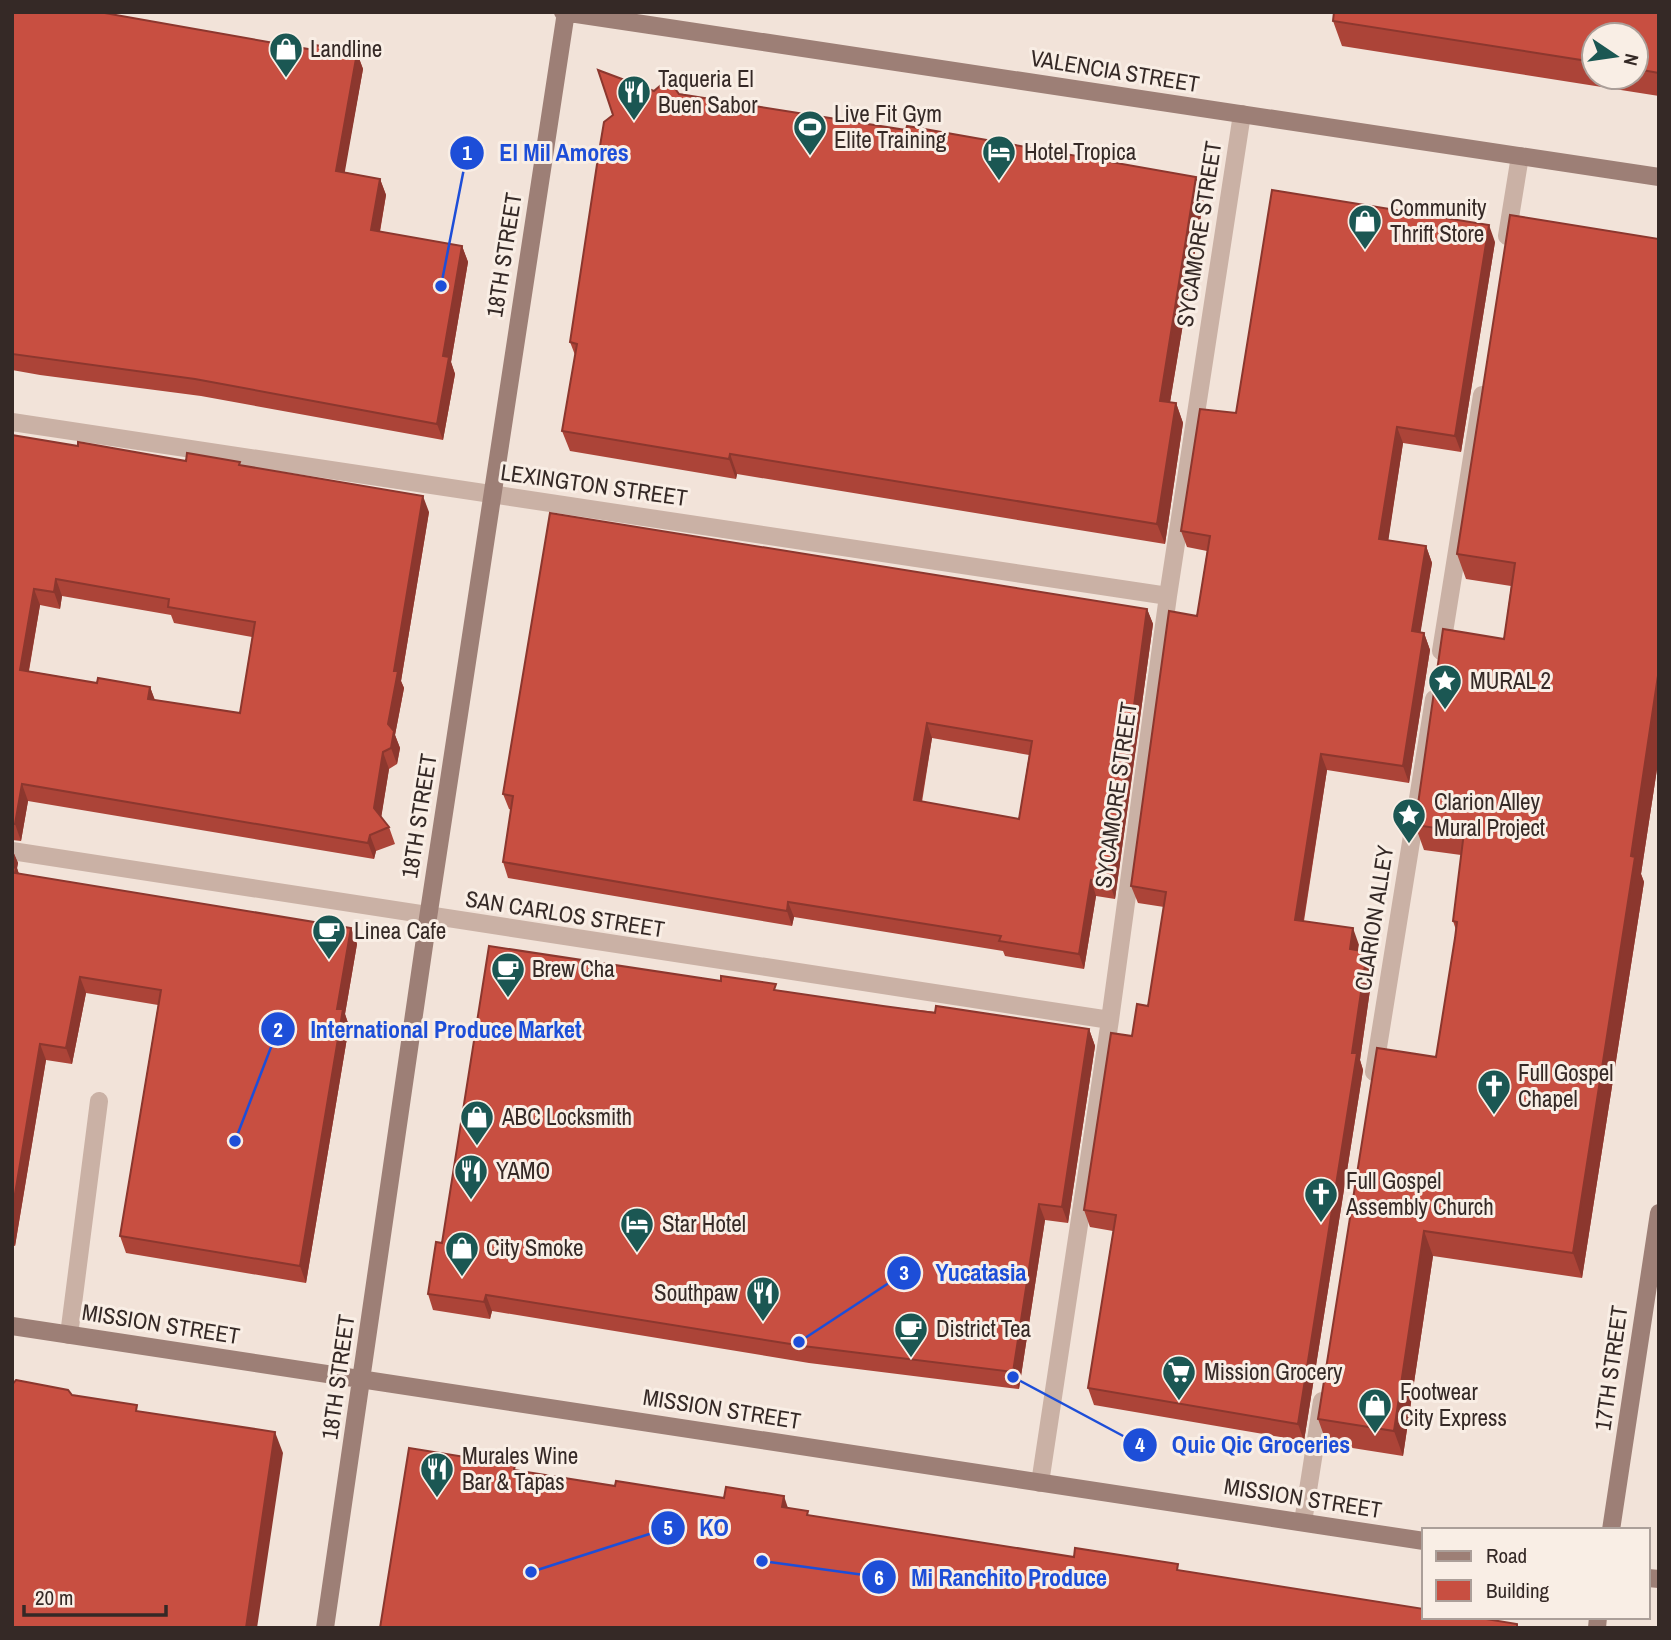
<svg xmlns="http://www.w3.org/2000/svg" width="1671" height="1640" font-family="'Archivo Narrow',sans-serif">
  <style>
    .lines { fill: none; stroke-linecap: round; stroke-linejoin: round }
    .lane { stroke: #cab1a5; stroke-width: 18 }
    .street { stroke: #cab1a5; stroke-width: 18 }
    .secondary { stroke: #9d7f76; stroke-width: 18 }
    .wall { fill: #ac4438; fill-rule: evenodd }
    .shaded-wall { fill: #8c372e }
    .building { fill: #c84f41; stroke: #8c372e; stroke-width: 2; fill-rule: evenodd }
    .labels { text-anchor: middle; stroke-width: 6; stroke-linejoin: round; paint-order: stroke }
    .poi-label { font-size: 23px; fill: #352926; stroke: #f9eee5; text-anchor: start }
    .street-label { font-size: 23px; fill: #352926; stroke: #f9eee5 }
    .leader { fill: none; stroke: #1d4ed8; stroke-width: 2.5 }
    .callout-dot { fill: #1d4ed8; stroke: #f9eee5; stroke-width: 2.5 }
    .mark-label { font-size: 21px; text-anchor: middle; font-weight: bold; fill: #fff }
    .callout-label { font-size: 24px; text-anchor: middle; font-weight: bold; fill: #1d4ed8; stroke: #f9eee5; stroke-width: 6; stroke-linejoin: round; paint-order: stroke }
  </style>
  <rect width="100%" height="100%" fill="#f2e3d9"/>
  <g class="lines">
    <path class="lane" d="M1507 236 1520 156
      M1441 651 1482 395
      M1374 1072 1434 699
      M69 1335 99 1101
      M1303 1522 1322 1401"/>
    <path class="street" d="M12 422 1168 596
      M12 851 1110 1020
      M1040 1483 1110 1020 1168 596 1242 114"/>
    <path class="secondary" d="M563 12 1659 177
      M12 1326 1424 1541
      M1611 1530 1659 1213
      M1648 1578 1659 1579
      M325 1628 428 918 566 12
      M1597 1628 1598 1617"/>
  </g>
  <path class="wall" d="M12 12 258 41 314 50 357 53 363 69 344 172 380 179 386 195 380 232 462 246 468 262 451 362 455 374 443 440 201 396 40 375 12 370Z
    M1659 12V96L1342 46 1333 21ZM1594 35H1636V77H1594Z
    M654 91 679 94 1204 197 1170 402 1176 403 1183 423 1165 544 737 474 736 479 570 451 562 431 575 355 570 342Z
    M1659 239V756L1641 874 1644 882 1582 1278 1433 1256 1403 1456 1327 1444 1318 1419 1436 1057 1456 930 1453 921 1461 855 1424 850 1415 825 1504 639 1511 586 1466 579 1457 554Z
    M1495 242 1461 452 1403 443 1388 540 1426 546 1432 563 1420 633H1424L1430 650 1409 783 1327 770 1304 921 1359 945 1358 951 1373 969 1360 1060 1363 1070 1304 1441 1094 1405 1088 1388 1113 1231 1090 1227 1084 1210 1132 1036 1148 1006 1164 907 1138 903 1131 886 1197 616 1207 551 1187 547 1181 531 1236 413Z
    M12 435 78 446 186 461 241 466 429 512 401 681 404 688 395 735 400 748 397 764 389 769 381 817 389 827 395 844 376 851 374 859 28 801 21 841 12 840ZM62 596 171 615 174 623 252 637 240 713 155 700 150 687 97 683 29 671 40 605 60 609Z
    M1147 609 1153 624 1115 899 1096 896 1084 969 1005 956 1003 951 794 917 792 926 508 878 503 862 511 810 509 809 503 794ZM932 738 1029 755 1019 819 922 802Z
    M12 849 18 863 17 868 19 874 351 928 357 944 345 1014 349 1026 306 1283 126 1253 120 1236 158 1005 86 993 72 1064 46 1060 15 1246 12 1245Z
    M778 991 883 1006 1089 1029 1095 1046 1068 1223 1045 1220 1019 1389 809 1363 492 1311 490 1319 433 1310 428 1294 442 1243Z"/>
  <path class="shaded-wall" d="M357 53 363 69 342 188 336 171Z
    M1196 177 1204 197 1167 421 1160 401Z
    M380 179 386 195 377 247 371 230Z
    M1489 225 1495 242 1461 452 1455 436Z
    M462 246 468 262 451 362 455 374 443 440 437 424 443 356Z
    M1176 403 1183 423 1165 544 1157 524Z
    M1397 427 1403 443 1386 556 1379 539Z
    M730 454 737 474 736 479 729 459Z
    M423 496 429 512 401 681 404 688 395 735 400 748 397 764 391 748 388 724 394 671Z
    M1426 546 1432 563 1418 648 1412 631Z
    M56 579 62 596 60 609 54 592Z
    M34 589 40 605 26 686 20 670Z
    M1147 609 1153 624 1115 899 1110 884Z
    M1424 633 1430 650 1409 783 1403 766Z
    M1659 669V756L1641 874 1644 882 1582 1278 1573 1253Z
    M150 687 156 704 148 699Z
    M927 723 932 738 919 815 914 800Z
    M383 752 389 769 380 825 374 808Z
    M1321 754 1327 770 1301 936 1295 920Z
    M22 784 28 801 21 841 15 824Z
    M370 835 376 851 374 859 368 843Z
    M12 849 18 863 17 868 22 884 12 877Z
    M1091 880 1096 896 1084 969 1079 954Z
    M788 902 794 917 792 926 787 911Z
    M351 928 357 944 345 1014 349 1026 306 1283 300 1266 337 1009Z
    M1353 928 1359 945 1356 966 1350 949Z
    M1367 952 1373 969 1360 1060 1363 1070 1304 1441 1298 1424Z
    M80 977 86 993 72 1064 66 1048Z
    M1089 1029 1095 1046 1068 1223 1062 1207Z
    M40 1044 46 1060 15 1246 12 1237V1212Z
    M1039 1204 1045 1220 1019 1389 1013 1372Z
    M1424 1231 1433 1256 1403 1456 1394 1431Z
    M486 1295 492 1311 490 1319 484 1302Z
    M275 1432 283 1453 257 1628H246Z
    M784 1496 791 1517 782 1507Z"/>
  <path class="building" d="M12 12H99L314 50 315 45 357 53 336 171 380 179 371 230 462 246 443 356 449 357 437 424 195 379 12 354Z
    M1334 12H1659V73L1636 69V35H1594V62L1333 21Z
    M598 70 654 91 668 79 679 94 906 130 907 126 1196 177 1160 401 1176 403 1157 524 730 454 729 459 562 431 577 344 570 342 598 158 604 122 613 115Z
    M1272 190 1489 225 1455 436 1397 427 1379 539 1426 546 1412 631 1424 633 1403 766 1321 754 1295 920 1353 928 1350 949 1367 952 1352 1053H1357L1298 1424 1088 1388 1116 1215 1084 1210 1111 1033 1132 1036 1137 1004 1148 1006 1166 892 1131 886 1169 611 1197 616 1210 536 1181 531 1200 409 1236 413Z
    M1510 215 1659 239V669L1631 856 1635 857 1573 1253 1424 1231 1394 1431 1318 1419 1377 1048 1436 1057 1455 938 1457 922 1453 921 1464 832 1415 825 1443 629 1504 639 1515 563 1457 554Z
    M12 435 78 446V442L186 461 187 453 240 462 239 465 423 496 394 671H398L388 724 394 731 391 748 383 752 374 808 389 827 370 835 368 843 22 784 15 824H12ZM56 579 169 599 168 607 255 622 240 713 148 699 150 687 98 678 97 683 20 670 34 589 54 592Z
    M550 513 1147 609 1110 884 1091 880 1079 954 999 941 1001 936 788 902 787 911 503 862 513 796 503 794ZM927 723 1032 741 1019 819 914 800Z
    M12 867 16 868 15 873 351 928 337 1009H343L300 1266 120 1236 161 990 80 977 66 1048 40 1044 12 1212Z
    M489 946 721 981V976L776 984 774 990 883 1006 935 1013 936 1006 1089 1029 1062 1207 1039 1204 1013 1372 803 1346 486 1295 484 1302 428 1294 436 1242 442 1243Z
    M16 1380 68 1390 72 1395 137 1405 136 1411 275 1432 246 1628H12V1385Z
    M409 1448 515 1465 514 1470 615 1486 616 1481 724 1498 726 1487 784 1496 782 1507 808 1511 807 1515 1074 1557 1075 1548 1178 1564 1177 1570 1424 1609V1617H1474L1517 1624V1628H380Z"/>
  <defs>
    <g id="shop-pin" transform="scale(1.75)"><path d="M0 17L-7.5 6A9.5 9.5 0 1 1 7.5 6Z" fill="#1b5753" stroke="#f9eee5"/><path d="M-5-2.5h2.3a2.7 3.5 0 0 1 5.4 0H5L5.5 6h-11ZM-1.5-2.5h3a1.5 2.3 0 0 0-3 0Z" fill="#fff"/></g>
    <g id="restaurant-pin" transform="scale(1.75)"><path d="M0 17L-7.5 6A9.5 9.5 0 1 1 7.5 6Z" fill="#1b5753" stroke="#f9eee5"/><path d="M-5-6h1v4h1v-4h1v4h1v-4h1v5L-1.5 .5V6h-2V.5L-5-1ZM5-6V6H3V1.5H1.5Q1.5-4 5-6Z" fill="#fff"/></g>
    <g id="stadium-pin" transform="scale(1.75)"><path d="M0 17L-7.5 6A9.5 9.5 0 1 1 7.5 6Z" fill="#1b5753" stroke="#f9eee5"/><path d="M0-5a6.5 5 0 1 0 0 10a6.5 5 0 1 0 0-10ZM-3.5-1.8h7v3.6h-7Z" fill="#fff"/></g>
    <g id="hotel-pin" transform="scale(1.75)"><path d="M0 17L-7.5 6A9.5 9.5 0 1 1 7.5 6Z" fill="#1b5753" stroke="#f9eee5"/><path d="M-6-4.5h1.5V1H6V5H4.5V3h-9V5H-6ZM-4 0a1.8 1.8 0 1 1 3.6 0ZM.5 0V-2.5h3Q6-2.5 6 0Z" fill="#fff"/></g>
    <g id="sight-pin" transform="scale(1.75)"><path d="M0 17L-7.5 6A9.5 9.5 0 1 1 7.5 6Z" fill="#1b5753" stroke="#f9eee5"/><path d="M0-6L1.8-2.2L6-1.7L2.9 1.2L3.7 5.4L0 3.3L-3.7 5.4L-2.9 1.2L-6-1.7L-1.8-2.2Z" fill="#fff"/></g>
    <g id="cafe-pin" transform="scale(1.75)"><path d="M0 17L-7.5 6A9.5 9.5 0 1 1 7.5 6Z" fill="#1b5753" stroke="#f9eee5"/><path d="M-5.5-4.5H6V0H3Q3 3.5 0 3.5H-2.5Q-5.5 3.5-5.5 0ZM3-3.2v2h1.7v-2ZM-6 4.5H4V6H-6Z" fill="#fff"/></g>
    <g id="church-pin" transform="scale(1.75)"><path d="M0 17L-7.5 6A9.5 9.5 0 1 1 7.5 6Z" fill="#1b5753" stroke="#f9eee5"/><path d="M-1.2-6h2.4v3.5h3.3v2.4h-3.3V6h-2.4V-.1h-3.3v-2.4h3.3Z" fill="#fff"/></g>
    <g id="supermarket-pin" transform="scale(1.75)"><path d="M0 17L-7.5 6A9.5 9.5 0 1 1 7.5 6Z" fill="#1b5753" stroke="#f9eee5"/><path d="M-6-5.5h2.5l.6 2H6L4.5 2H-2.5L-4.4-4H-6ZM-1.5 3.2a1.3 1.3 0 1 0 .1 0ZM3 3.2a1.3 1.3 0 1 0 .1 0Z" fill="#fff"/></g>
  </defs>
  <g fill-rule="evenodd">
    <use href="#shop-pin" x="286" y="49"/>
    <use href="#restaurant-pin" x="634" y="92"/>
    <use href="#stadium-pin" x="810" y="127"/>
    <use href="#hotel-pin" x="999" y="152"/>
    <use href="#shop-pin" x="1365" y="221"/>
    <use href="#sight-pin" x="1445" y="681"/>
    <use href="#sight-pin" x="1409" y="815"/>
    <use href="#cafe-pin" x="329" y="931"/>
    <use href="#cafe-pin" x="508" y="969"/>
    <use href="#church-pin" x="1494" y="1086"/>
    <use href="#shop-pin" x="477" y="1117"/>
    <use href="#restaurant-pin" x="471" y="1171"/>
    <use href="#church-pin" x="1321" y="1194"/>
    <use href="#hotel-pin" x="637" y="1224"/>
    <use href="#shop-pin" x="462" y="1248"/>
    <use href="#restaurant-pin" x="763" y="1293"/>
    <use href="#cafe-pin" x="911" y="1329"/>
    <use href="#supermarket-pin" x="1179" y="1372"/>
    <use href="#shop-pin" x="1375" y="1405"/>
    <use href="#restaurant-pin" x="437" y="1469"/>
  </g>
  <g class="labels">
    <g class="poi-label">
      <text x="310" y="57">Landline</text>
      <text x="658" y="87">Taqueria El<tspan x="658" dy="26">Buen Sabor</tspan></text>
      <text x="834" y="122">Live Fit Gym<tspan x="834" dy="26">Elite Training</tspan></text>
      <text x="1024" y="160">Hotel Tropica</text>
      <text x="1390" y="216">Community<tspan x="1390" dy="26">Thrift Store</tspan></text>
      <text x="1470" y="689">MURAL 2</text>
      <text x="1434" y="810">Clarion Alley<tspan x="1434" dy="26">Mural Project</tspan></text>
      <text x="354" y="939">Linea Cafe</text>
      <text x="532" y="977">Brew Cha</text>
      <text x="1518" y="1081">Full Gospel<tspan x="1518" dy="26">Chapel</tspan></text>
      <text x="502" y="1125">ABC Locksmith</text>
      <text x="496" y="1179">YAMO</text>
      <text x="1346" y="1189">Full Gospel<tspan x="1346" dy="26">Assembly Church</tspan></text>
      <text x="662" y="1232">Star Hotel</text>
      <text x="486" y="1256">City Smoke</text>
      <text x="738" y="1301" text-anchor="end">Southpaw</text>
      <text x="936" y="1337">District Tea</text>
      <text x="1204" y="1380">Mission Grocery</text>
      <text x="1400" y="1400">Footwear<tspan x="1400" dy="26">City Express</tspan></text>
      <text x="462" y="1464">Murales Wine<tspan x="462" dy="26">Bar &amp; Tapas</tspan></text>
    </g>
    <g class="street-label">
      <text transform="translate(1115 71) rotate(9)" y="8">VALENCIA STREET</text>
      <text transform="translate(1199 234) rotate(-81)" y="8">SYCAMORE STREET</text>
      <text transform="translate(504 255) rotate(-81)" y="8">18TH STREET</text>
      <text transform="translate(594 485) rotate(8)" y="8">LEXINGTON STREET</text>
      <text transform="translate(1116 795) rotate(-82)" y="8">SYCAMORE STREET</text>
      <text transform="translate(419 816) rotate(-81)" y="8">18TH STREET</text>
      <text transform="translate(565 914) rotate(9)" y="8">SAN CARLOS STREET</text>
      <text transform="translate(1374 918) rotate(-81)" y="8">CLARION ALLEY</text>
      <text transform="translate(161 1324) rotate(9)" y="8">MISSION STREET</text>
      <text transform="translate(1611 1368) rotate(-82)" y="8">17TH STREET</text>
      <text transform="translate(338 1377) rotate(-82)" y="8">18TH STREET</text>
      <text transform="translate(722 1409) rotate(9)" y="8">MISSION STREET</text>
      <text transform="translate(1303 1498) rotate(9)" y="8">MISSION STREET</text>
    </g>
  </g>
  <path class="leader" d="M441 286L467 153M235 1141L278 1029M799 1342L904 1273M1013 1377L1140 1445M531 1572L668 1528M762 1561L879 1577"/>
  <g class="callout-dot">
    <circle cx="441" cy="286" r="7"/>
    <circle cx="235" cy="1141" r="7"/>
    <circle cx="799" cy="1342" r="7"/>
    <circle cx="1013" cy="1377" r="7"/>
    <circle cx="531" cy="1572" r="7"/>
    <circle cx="762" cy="1561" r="7"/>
    <circle cx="467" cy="153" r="18"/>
    <circle cx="278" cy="1029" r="18"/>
    <circle cx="904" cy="1273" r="18"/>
    <circle cx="1140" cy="1445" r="18"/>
    <circle cx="668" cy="1528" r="18"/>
    <circle cx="879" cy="1577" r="18"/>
  </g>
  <g class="mark-label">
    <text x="467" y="160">1</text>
    <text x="278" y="1037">2</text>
    <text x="904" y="1280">3</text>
    <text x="1140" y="1452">4</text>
    <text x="668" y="1535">5</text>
    <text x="879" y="1585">6</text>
  </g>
  <g class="callout-label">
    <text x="564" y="161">El Mil Amores</text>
    <text x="446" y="1038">International Produce Market</text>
    <text x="981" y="1281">Yucatasia</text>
    <text x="1261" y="1453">Quic Qic Groceries</text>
    <text x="714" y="1536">KO</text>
    <text x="1009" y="1586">Mi Ranchito Produce</text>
  </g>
  <rect width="1671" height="1640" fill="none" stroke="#352926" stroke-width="28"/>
  <rect x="1422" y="1528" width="228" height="91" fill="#f9eee5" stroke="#ab9f99" stroke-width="2"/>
  <rect x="1436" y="1551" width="35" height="10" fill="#9d7f76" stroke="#ab9f99" stroke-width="2"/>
  <text x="1486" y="1563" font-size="21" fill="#352926">Road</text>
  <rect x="1436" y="1580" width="35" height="21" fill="#c84f41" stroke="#ab9f99" stroke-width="2"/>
  <text x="1486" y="1598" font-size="21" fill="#352926">Building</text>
  <g transform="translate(1615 56) rotate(103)"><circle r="33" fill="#f9eee5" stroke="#ab9f99" stroke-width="2"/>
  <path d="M0-5L12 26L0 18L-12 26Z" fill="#1b5753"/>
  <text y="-10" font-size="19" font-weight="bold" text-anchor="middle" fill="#352926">N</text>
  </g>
  <path d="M24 1605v10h142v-10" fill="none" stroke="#352926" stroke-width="3.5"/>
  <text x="35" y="1605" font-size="21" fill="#352926" stroke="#f9eee5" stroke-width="5" paint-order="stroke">20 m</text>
</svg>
